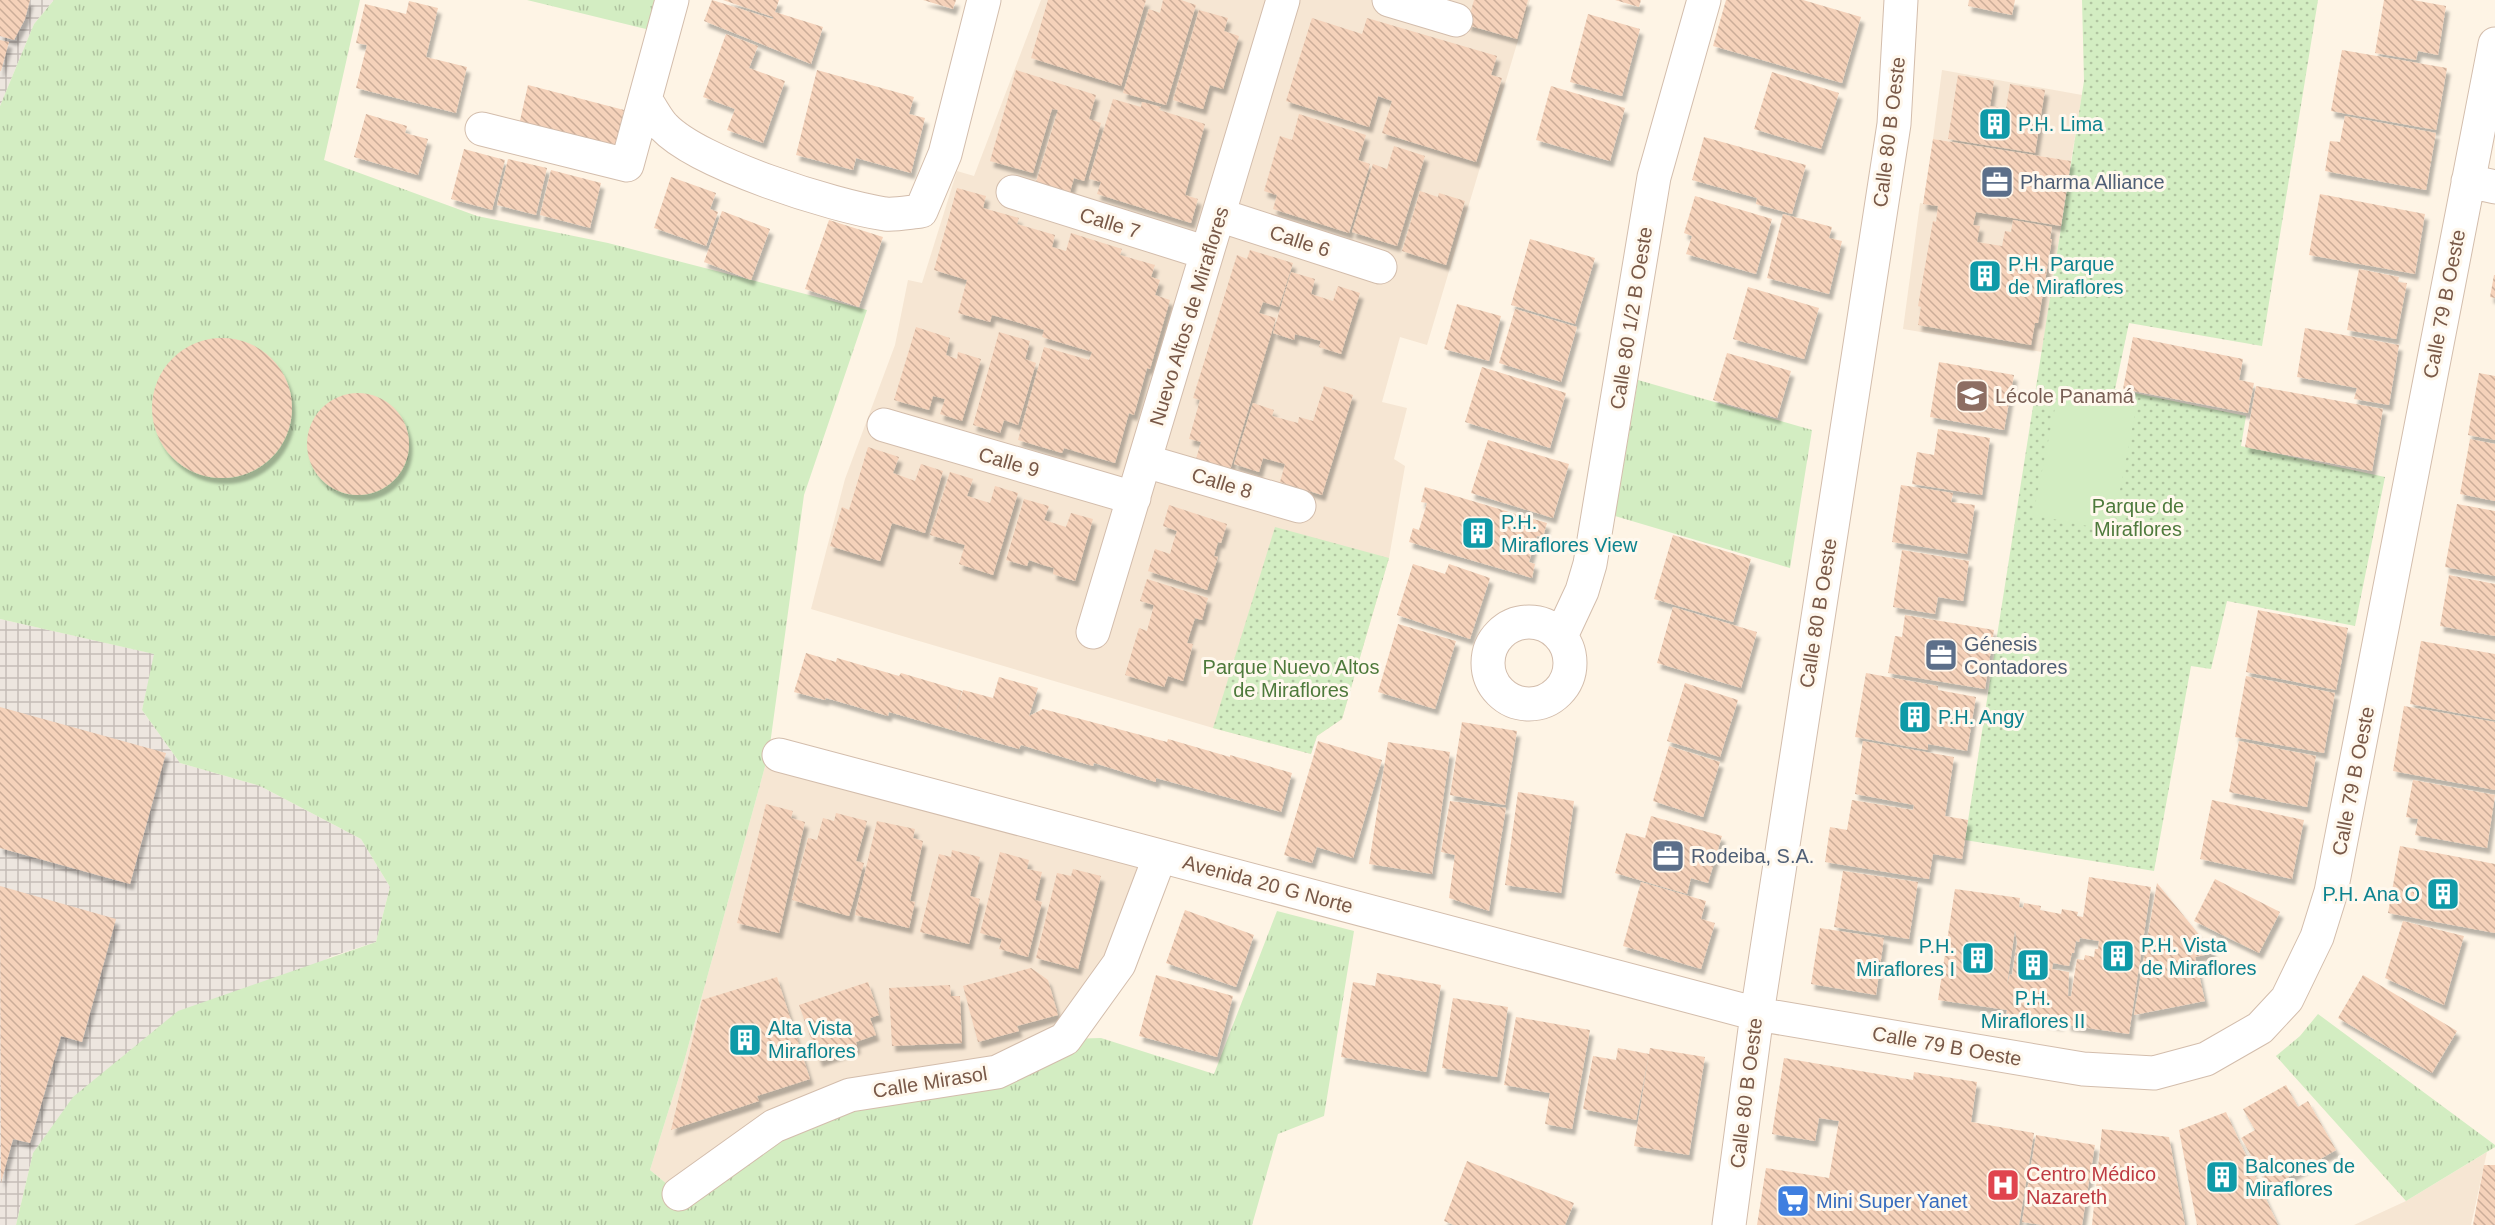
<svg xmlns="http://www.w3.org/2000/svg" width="2495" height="1225" font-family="Helvetica,sans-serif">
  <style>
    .residential { fill: #f6e6d3 }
    .industrial { fill: url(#industrial-grid) }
    .grass { fill: url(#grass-tufts) }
    .park { fill: url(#park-dots) }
    .pitch { fill: #d3edc2 }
    .building { fill: url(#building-back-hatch); fill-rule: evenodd; filter: url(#shadow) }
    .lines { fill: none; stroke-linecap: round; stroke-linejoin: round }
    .minor-casing { stroke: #d3bdac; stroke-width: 35 }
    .minor { stroke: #fff; stroke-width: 33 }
    .labels { text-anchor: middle; stroke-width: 6; stroke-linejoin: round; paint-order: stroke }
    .culture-label { font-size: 20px; fill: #0d838f; stroke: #fff8ed; text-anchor: start }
    .street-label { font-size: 20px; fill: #795948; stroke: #fff8ed }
    .service-label { font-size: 20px; fill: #4e5e75; stroke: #fff8ed; text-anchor: start }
    .education-label { font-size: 20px; fill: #785e54; stroke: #fff8ed; text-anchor: start }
    .park-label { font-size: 20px; fill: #4e7a3c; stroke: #fff8ed }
    .health-label { font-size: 20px; fill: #be3a42; stroke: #fff8ed; text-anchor: start }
    .shop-label { font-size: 20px; fill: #366cbe; stroke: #fff8ed; text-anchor: start }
  </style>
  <defs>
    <pattern id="industrial-grid" width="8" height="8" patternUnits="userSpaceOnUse" patternTransform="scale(1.5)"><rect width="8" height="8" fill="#ede6df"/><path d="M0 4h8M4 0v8" fill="none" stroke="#c5bdb7"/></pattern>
    <pattern id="grass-tufts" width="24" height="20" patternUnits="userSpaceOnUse" patternTransform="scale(1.5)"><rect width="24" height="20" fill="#d3edc2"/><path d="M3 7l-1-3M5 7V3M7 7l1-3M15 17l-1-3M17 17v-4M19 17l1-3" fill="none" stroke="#b0c3a0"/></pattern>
    <pattern id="park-dots" width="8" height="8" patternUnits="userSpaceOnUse" patternTransform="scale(1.5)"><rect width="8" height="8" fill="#d3edc2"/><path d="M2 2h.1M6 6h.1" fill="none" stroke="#b0c3a0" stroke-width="1.8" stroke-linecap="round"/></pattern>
    <pattern id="building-back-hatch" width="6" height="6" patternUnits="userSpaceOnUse" patternTransform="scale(1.5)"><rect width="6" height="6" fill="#f5d2ba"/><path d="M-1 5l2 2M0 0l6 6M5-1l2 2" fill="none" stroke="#cbad99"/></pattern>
    <filter id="shadow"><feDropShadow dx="3.5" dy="6" stdDeviation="1.5" flood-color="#0004"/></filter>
  </defs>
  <rect width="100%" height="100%" fill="#fef4e5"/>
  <path class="residential" d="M1041 0H1530L1427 345 1400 337 1382 402 1407 408 1394 459 1405 466 1389 558 1342 719 1317 736 1311 754 1213 728 811 609 845 479 895 345 908 280 922 283 957 171 974 176Z
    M1942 70 2082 95 2071 161 1933 139Z
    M1920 203 2061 226 2042 352 1903 329Z
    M769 752 1160 856 1065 1039 679 1194 650 1170 685 1058Z
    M2487 1152 2471 1225H2354L2406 1201Z"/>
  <path class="industrial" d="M0 0H54L34 24 0 106Z
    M0 619 155 654 142 710 180 763 260 786 361 839 390 887 376 942 330 957 33 1153 16 1225H0Z"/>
  <path class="grass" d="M54 0H360L324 160 477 216 608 243 867 310 804 495 769 752 685 1058 650 1170 679 1194 774 1126 1065 1039 1101 1038 1214 1074 1277 911 1354 931 1324 1116 1278 1134 1252 1225H16L33 1153 73 1097 178 1011 376 942 390 887 361 839 260 786 180 763 142 710 154 654 0 619V106L34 24Z
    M527 0H657L650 30Z
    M1638 380 1812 430 1790 568 1615 516Z
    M2318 1014 2495 1145V1147L2406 1201 2276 1056 2300 1036Z"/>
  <path class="park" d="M2082 0H2318L2262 346 2129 323 2115 389 2246 416 2241 446 2385 477 2355 626 2227 601 2211 669 2191 666 2154 871 1965 840 2084 81Z
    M1275 527 1389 558 1342 719 1317 736 1311 754 1213 728Z"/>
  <path class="pitch" d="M2058 393 2136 409 2112 531 2033 515Z"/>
  <path class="building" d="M0 0H30L25 19 14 40 0 36Z
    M712 0 773 19V17L723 0H779L775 12 823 27 811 64 704 21Z
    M923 0H956L953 9Z
    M1048 0H1146L1121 86 1031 58Z
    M1163 0H1181L1196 5 1166 105 1123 93 1149 9 1160 13Z
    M1474 0H1528L1517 39 1467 25Z
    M1615 0H1641L1639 7Z
    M1726 0H1803L1861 17 1842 83 1713 46Z
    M1969 0H2015L2012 15 1968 6Z
    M2384 0H2413L2446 6 2438 55 2418 51 2416 60 2375 53Z
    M409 1 438 8 426 57 467 67 456 113 356 88 367 45 356 43 365 4 406 14Z
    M1199 10 1228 18 1224 31 1239 36 1223 89 1210 85 1203 109 1173 100Z
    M1588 14 1640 29 1622 96 1570 82Z
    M1312 18 1362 34 1367 18 1497 56 1491 75 1502 78 1476 162 1382 133 1392 101 1378 96 1369 127 1286 101Z
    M726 34 758 46 749 68 785 81 763 143 727 130 735 109 703 97Z
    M0 40 9 42 1 71H0Z
    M2342 50 2447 68 2436 130 2331 111Z
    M817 70 914 97 909 114 925 118 911 173 856 158 853 170 796 155Z
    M1016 70 1096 95 1089 119 1101 123 1084 181 1074 178 1070 192 1036 182 1058 110 1052 109 1033 173 990 161Z
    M1772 72 1839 93 1821 149 1754 129Z
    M1958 75 1994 81 1990 106 2006 109 2010 84 2045 90 2035 153 1948 139Z
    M528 85 624 110 614 149 519 125Z
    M1551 86 1625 108 1610 161 1536 140Z
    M1113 99 1141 107 1142 102 1161 107 1159 110 1205 124 1185 195 1198 199 1191 223 1097 194 1101 182 1089 179Z
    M366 114 407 126 405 133 428 139 418 175 354 157Z
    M1299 114 1366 135 1358 160 1370 164 1349 233 1273 209 1277 195 1264 191 1280 136 1292 140Z
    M2345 116 2436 133 2426 190 2325 171 2330 141 2340 142Z
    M1704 137 1806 165 1792 214 1756 204 1757 198 1692 180Z
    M1933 139 2071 161 2061 226 1976 212 1973 225 1980 226 1977 242 2002 246 2005 231 2011 232 2013 220 2052 227 2050 239H2052L2038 323H2035L2031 345 1918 325 1921 307 1918 306 1933 221 1936 222 1938 206 1923 204Z
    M1394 146 1425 156 1397 246 1352 232 1373 164 1387 169Z
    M464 149 505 160 492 210 451 199Z
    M508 159 547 168 536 215 497 205Z
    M551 170 601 183 590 228 540 215Z
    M671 177 716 193 710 209 718 212 706 246 654 228Z
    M957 188 986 196 983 208 1019 218 1017 224 1055 235 1052 247 1066 251 1071 233 1122 249 1120 255 1155 265 1151 277 1160 280 1155 295 1170 300 1150 369 1147 368 1134 415 1129 413 1115 463 1064 448 1062 453 1018 440 1044 347 1089 360 1092 352 1042 337 1044 330 992 315 990 322 958 313 967 280 934 270Z
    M1420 191 1438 197 1439 193 1465 201 1446 265 1402 251Z
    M2320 194 2425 214 2415 274 2309 255Z
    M1695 196 1772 219 1756 274 1686 254 1692 236 1684 233Z
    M722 211 770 229 751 280 704 262Z
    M1783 214 1832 227 1829 238 1842 241 1829 294 1767 278Z
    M829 220 883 237 859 307 805 289Z
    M1530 239 1595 258 1575 324 1511 305Z
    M1250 250 1293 263 1279 307 1263 302 1259 313 1276 318 1230 470 1196 459 1201 442 1189 439 1200 400 1193 398 1237 255 1247 259Z
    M2359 269 2399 277 2398 282 2407 283 2396 339 2347 330Z
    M1291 272 1315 279 1311 294 1333 301 1338 286 1360 293 1341 354 1319 347 1321 341 1310 338 1295 334 1294 340 1273 333Z
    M2494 275H2495V298L2490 297Z
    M1748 287 1819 308 1804 359 1733 339Z
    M1457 304 1501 316 1489 361 1444 349Z
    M1515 309 1577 327 1561 382 1499 363Z
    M916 327 950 338 946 355 957 359 958 352 981 359 962 421 940 414 945 399 933 396 929 410 894 400Z
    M2305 328 2399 345 2389 405 2354 399 2357 388 2297 377Z
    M999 332 1030 341 1025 359 1036 363 1018 425 1004 420 1000 433 973 425Z
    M2133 337 2243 359 2239 380 2254 383 2248 413 2123 389Z
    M152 408a70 70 0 1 1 140 0a70 70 0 1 1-140 0Z
    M1727 353 1791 371 1777 418 1713 400Z
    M1939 362 2014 375 2004 430 1930 417Z
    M1482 367 1566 393 1550 448 1465 422Z
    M2479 373 2495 376V440L2468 435Z
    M1324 386 1353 395 1322 495 1280 482 1285 464 1263 458 1259 472 1234 464 1253 403 1274 410 1272 416 1298 423 1299 417 1313 421Z
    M2256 386 2383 409 2372 471 2245 447Z
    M307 444a51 51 0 1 1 102 0a51 51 0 1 1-102 0Z
    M1938 429 1990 438 1982 495 1912 484 1917 452 1934 455Z
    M2470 439 2495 444V501L2460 494Z
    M1488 440 1569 464 1553 518 1471 493Z
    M868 447 899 457 893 473 915 481 921 464 943 471 925 533 892 523 880 561 830 546 842 507 849 510Z
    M950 472 973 479 967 496 990 503 995 486 1018 493 993 575 959 564 965 545 930 535Z
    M1901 485 1953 493 1951 502 1975 505 1967 554 1892 542Z
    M1425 487 1547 523 1543 537 1537 536 1529 562 1535 564 1532 578 1409 542 1413 528 1419 530 1427 503 1421 502Z
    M1024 499 1049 506 1044 520 1066 527 1071 513 1093 519 1075 581 1053 574 1054 568 1043 565 1029 560 1027 566 1006 560Z
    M2457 504 2495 511V576L2445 567Z
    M1169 505 1227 524 1221 543 1218 542 1214 556 1218 557 1207 590 1148 571 1155 549 1170 554 1173 543 1177 531 1163 526Z
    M1673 535 1751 559 1733 622 1654 599Z
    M1902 550 1969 561 1963 601 1938 597 1935 614 1893 607Z
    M1413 564 1445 574 1449 564 1490 578 1470 639 1397 615Z
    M2449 575 2495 584V636L2440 626Z
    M1147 579 1208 598 1202 620 1195 618 1187 643 1193 644 1183 681 1168 676 1164 687 1125 675 1139 628 1147 631 1154 605 1140 601Z
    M1673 607 1757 632 1741 688 1657 663Z
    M2258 610 2348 628 2336 690 2246 672Z
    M1905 615 1994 630 1985 689 1888 673 1895 636 1902 637Z
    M1398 624 1456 641 1435 709 1378 692Z
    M2421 641 2495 654V720L2410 704Z
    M806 653 836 662 837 658 899 676 901 673 962 691 954 720 963 690 993 698 999 677 1038 688 1029 716 1043 709 1167 742 1168 739 1230 757V755L1292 773 1281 812 1156 778V782L1094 763 1093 766 1021 745 1019 749 889 712 888 716 826 698 825 700 794 692Z
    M1866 673 1938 686V690L1976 697 1967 751 1928 744V750L1855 737Z
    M2246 676 2335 693 2324 753 2235 737Z
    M1685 683 1738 700 1720 757 1667 741Z
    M2404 706 2495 722V790L2393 771Z
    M0 707 166 753 130 884 0 848Z
    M1462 722 1517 731 1505 805 1450 795Z
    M1318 741 1382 760 1353 858 1317 847 1312 863 1284 855Z
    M1863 741 1954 757 1945 816 1968 820 1962 859 1933 854 1929 879 1825 862 1830 827 1847 830 1852 800 1913 810 1914 805 1855 794Z
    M2239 741 2316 756 2307 807 2229 792Z
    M1388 742 1450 752 1432 874 1369 864Z
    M1669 746 1720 762 1703 817 1653 801Z
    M2413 780 2495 795 2487 848 2415 835 2418 819 2406 817Z
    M1518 792 1574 801 1561 893 1505 885Z
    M2212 800 2304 820 2292 879 2200 859Z
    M1450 801 1506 808 1489 911 1449 898 1455 855 1441 852Z
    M766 804 793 811 791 818 805 822 779 933 737 923Z
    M836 813 867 821 856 861 864 863 849 916 792 900 808 838 817 840 823 818 834 821Z
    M1651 816 1722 836 1708 883 1691 878 1687 894 1615 873 1626 833 1645 838Z
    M877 821 915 829 913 838 923 841 910 901 915 902 909 928 855 915Z
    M2400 846 2495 864V933L2388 913Z
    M952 850 980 857 970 896 980 899 969 944 920 932 939 854 951 857Z
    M1000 852 1029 860 1027 869 1042 872 1035 900 1042 902 1028 957 999 949 1002 939 980 933Z
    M1073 869 1101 876 1078 969 1036 958 1057 873 1071 876Z
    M1843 871 1918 882 1909 939 1834 927Z
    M2089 877 2151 887 2129 1034 2067 1025 2068 1020 2061 1019 2060 1025 2044 1022 2045 1016 2024 1013 2022 1018 2006 1016 2007 1010 1938 1000 1955 889 2020 898 2019 907 2023 908 2024 903 2041 906 2040 910 2061 914 2062 909 2078 912 2077 916 2083 917ZM2015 930 2017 943 2012 975 2010 974 2007 985ZM2080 938 2099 941 2098 949H2095L2094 957 2085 955 2084 960 2077 959 2071 996H2068L2069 972 2052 969 2053 963 2069 966 2072 953H2074L2076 941 2079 942Z
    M2215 879 2280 912 2259 953 2194 921Z
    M1641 882 1706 901 1701 919 1715 923 1701 969 1623 946Z
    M2157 883 2214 953 2195 957 2205 1001 2134 1015Z
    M0 886 116 919 82 1042 61 1036 30 1143 13 1139 1 1183Z
    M1185 910 1254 935 1236 987 1166 963Z
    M2403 921 2464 936 2444 1005 2385 978Z
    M1820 928 1884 938 1876 995 1811 984Z
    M1031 968 1048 980 1058 1015 1017 1026 1019 1031 978 1042 963 986Z
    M1377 973 1441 985 1426 1072 1341 1057 1353 982 1375 986Z
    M1156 975 1233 996 1217 1057 1139 1036Z
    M2363 975 2457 1031 2432 1073 2338 1018Z
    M777 977 810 1079 757 1096 759 1101 671 1130 702 1000Z
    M868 982 879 1015 870 1018 876 1035 856 1042 857 1048 819 1061 799 1005Z
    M950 985 951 996H960L962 1043 892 1046 889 988Z
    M1453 998 1508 1007 1497 1077 1442 1068Z
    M1516 1017 1590 1030 1572 1129 1545 1124 1550 1093 1504 1085Z
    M1618 1048 1649 1054 1636 1120 1583 1109 1593 1056 1616 1060Z
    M1650 1048 1705 1057 1689 1155 1634 1146Z
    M1784 1058 1913 1080 1914 1072 1977 1082 1971 1122 2034 1133 2019 1225H1757L1766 1168 1829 1178 1834 1149 1839 1121 1819 1118 1815 1141 1772 1134Z
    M2286 1085 2298 1107 2308 1101 2336 1150 2270 1188 2241 1138 2255 1130 2243 1109Z
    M2226 1112 2278 1225H2197L2179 1130Z
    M2102 1129 2169 1137 2185 1225H2092Z
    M2036 1135 2095 1145 2082 1225H2043L2022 1222Z
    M1467 1161 1574 1203 1565 1225H1454L1444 1221Z
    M2484 1165H2495V1225H2473Z"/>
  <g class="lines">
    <g class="minor-casing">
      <path id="minor" d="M1389 0 1456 20
        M646 101C652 109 657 120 664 127 699 164 833 206 885 214 896 215 910 212 921 211L945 154 984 0
        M482 129 627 165 672 0
        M2468 181 2495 187
        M1013 192 1207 253
        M1219 215 1380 267
        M884 425 1134 498
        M1145 461 1299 506
        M1488 663a41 41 0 1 1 82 0a41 41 0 1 1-82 0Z
        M1093 632 1283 0
        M1561 636 1582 591 1590 564 1654 177 1704 0
        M779 755 1757 1014 2083 1069 2154 1073 2206 1059 2260 1028 2287 999 2317 937 2331 892 2495 44
        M679 1194 774 1126 850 1095 997 1072 1065 1039 1119 964 1160 856
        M1729 1225 1757 1014 1894 124 1901 0"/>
    </g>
    <use href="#minor" class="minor"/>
  </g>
  <defs>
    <g id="building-square" transform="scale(1.725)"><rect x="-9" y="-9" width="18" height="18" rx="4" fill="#0f9aa8" stroke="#fff8ed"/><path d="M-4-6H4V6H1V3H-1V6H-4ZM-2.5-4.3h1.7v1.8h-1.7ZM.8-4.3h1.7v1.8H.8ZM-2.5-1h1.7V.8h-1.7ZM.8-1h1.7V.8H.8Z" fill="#fff"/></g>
    <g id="office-square" transform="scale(1.725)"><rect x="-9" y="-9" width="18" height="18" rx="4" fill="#5c6f8a" stroke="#fff8ed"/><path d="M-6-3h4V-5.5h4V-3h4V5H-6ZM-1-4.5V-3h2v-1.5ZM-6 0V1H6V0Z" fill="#fff"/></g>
    <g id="school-square" transform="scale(1.725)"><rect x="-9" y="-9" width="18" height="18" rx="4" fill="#8d6e63" stroke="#fff8ed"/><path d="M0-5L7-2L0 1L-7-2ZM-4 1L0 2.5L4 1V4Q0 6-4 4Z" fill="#fff"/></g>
    <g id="hospital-square" transform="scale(1.725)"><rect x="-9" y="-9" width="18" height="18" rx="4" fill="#e0444e" stroke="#fff8ed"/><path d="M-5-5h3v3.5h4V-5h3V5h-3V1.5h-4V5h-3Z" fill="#fff"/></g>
    <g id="supermarket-square" transform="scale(1.725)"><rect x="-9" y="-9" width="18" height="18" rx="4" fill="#3f7fe0" stroke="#fff8ed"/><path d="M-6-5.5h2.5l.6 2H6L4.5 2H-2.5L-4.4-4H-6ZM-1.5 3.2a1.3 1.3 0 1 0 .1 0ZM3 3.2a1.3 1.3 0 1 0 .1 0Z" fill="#fff"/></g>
  </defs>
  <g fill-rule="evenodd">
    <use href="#building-square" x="1995" y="124"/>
    <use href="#office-square" x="1997" y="182"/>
    <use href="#building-square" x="1985" y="276"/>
    <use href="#school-square" x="1972" y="396"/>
    <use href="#building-square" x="1478" y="533"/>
    <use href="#office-square" x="1941" y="655"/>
    <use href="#building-square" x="1915" y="717"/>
    <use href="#office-square" x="1668" y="856"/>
    <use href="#building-square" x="2443" y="894"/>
    <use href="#building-square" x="2118" y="956"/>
    <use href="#building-square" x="1978" y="958"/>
    <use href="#building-square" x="2033" y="965"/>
    <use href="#building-square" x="745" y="1040"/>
    <use href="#building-square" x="2222" y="1177"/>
    <use href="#hospital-square" x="2003" y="1185"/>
    <use href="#supermarket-square" x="1793" y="1201"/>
  </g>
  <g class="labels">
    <g class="culture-label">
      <text x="2018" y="131">P.H. Lima</text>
      <text x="2008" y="271">P.H. Parque<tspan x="2008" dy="23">de Miraflores</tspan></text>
      <text x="1501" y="529">P.H.<tspan x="1501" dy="23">Miraflores View</tspan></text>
      <text x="1938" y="724">P.H. Angy</text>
      <text x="2420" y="901" text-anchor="end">P.H. Ana O</text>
      <text x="2141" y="952">P.H. Vista<tspan x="2141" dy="23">de Miraflores</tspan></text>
      <text x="1955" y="953" text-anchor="end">P.H.<tspan x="1955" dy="23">Miraflores I</tspan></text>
      <text x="2033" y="1005" text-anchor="middle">P.H.<tspan x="2033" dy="23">Miraflores II</tspan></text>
      <text x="768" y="1035">Alta Vista<tspan x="768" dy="23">Miraflores</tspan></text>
      <text x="2245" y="1173">Balcones de<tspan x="2245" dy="23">Miraflores</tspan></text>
    </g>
    <g class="street-label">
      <text transform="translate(1889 132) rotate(-83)" y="7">Calle 80 B Oeste</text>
      <text transform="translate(1110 223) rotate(17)" y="7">Calle 7</text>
      <text transform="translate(1300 241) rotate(18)" y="7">Calle 6</text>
      <text transform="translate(2444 304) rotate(-79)" y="7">Calle 79 B Oeste</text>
      <text transform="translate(1189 316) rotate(-73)" y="7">Nuevo Altos de Miraflores</text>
      <text transform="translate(1631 318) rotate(-81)" y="7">Calle 80 1/2 B Oeste</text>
      <text transform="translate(1009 462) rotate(16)" y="7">Calle 9</text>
      <text transform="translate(1222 483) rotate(17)" y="7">Calle 8</text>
      <text transform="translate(1818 613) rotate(-81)" y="7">Calle 80 B Oeste</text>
      <text transform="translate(2353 781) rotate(-79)" y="7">Calle 79 B Oeste</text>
      <text transform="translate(1268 884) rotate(15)" y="7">Avenida 20 G Norte</text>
      <text transform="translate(1947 1046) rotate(10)" y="7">Calle 79 B Oeste</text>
      <text transform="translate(930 1082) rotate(-9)" y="7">Calle Mirasol</text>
      <text transform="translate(1746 1093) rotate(-83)" y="7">Calle 80 B Oeste</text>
    </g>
    <g class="service-label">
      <text x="2020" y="189">Pharma Alliance</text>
      <text x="1964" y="651">Génesis<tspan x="1964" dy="23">Contadores</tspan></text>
      <text x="1691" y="863">Rodeiba, S.A.</text>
    </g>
    <g class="education-label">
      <text x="1995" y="403">Lécole Panamá</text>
    </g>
    <g class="park-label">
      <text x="2138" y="513">Parque de<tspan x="2138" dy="23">Miraflores</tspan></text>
      <text x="1291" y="674">Parque Nuevo Altos<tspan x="1291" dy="23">de Miraflores</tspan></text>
    </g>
    <g class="health-label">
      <text x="2026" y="1181">Centro Médico<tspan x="2026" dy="23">Nazareth</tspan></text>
    </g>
    <g class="shop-label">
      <text x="1816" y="1208">Mini Super Yanet</text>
    </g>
  </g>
</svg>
